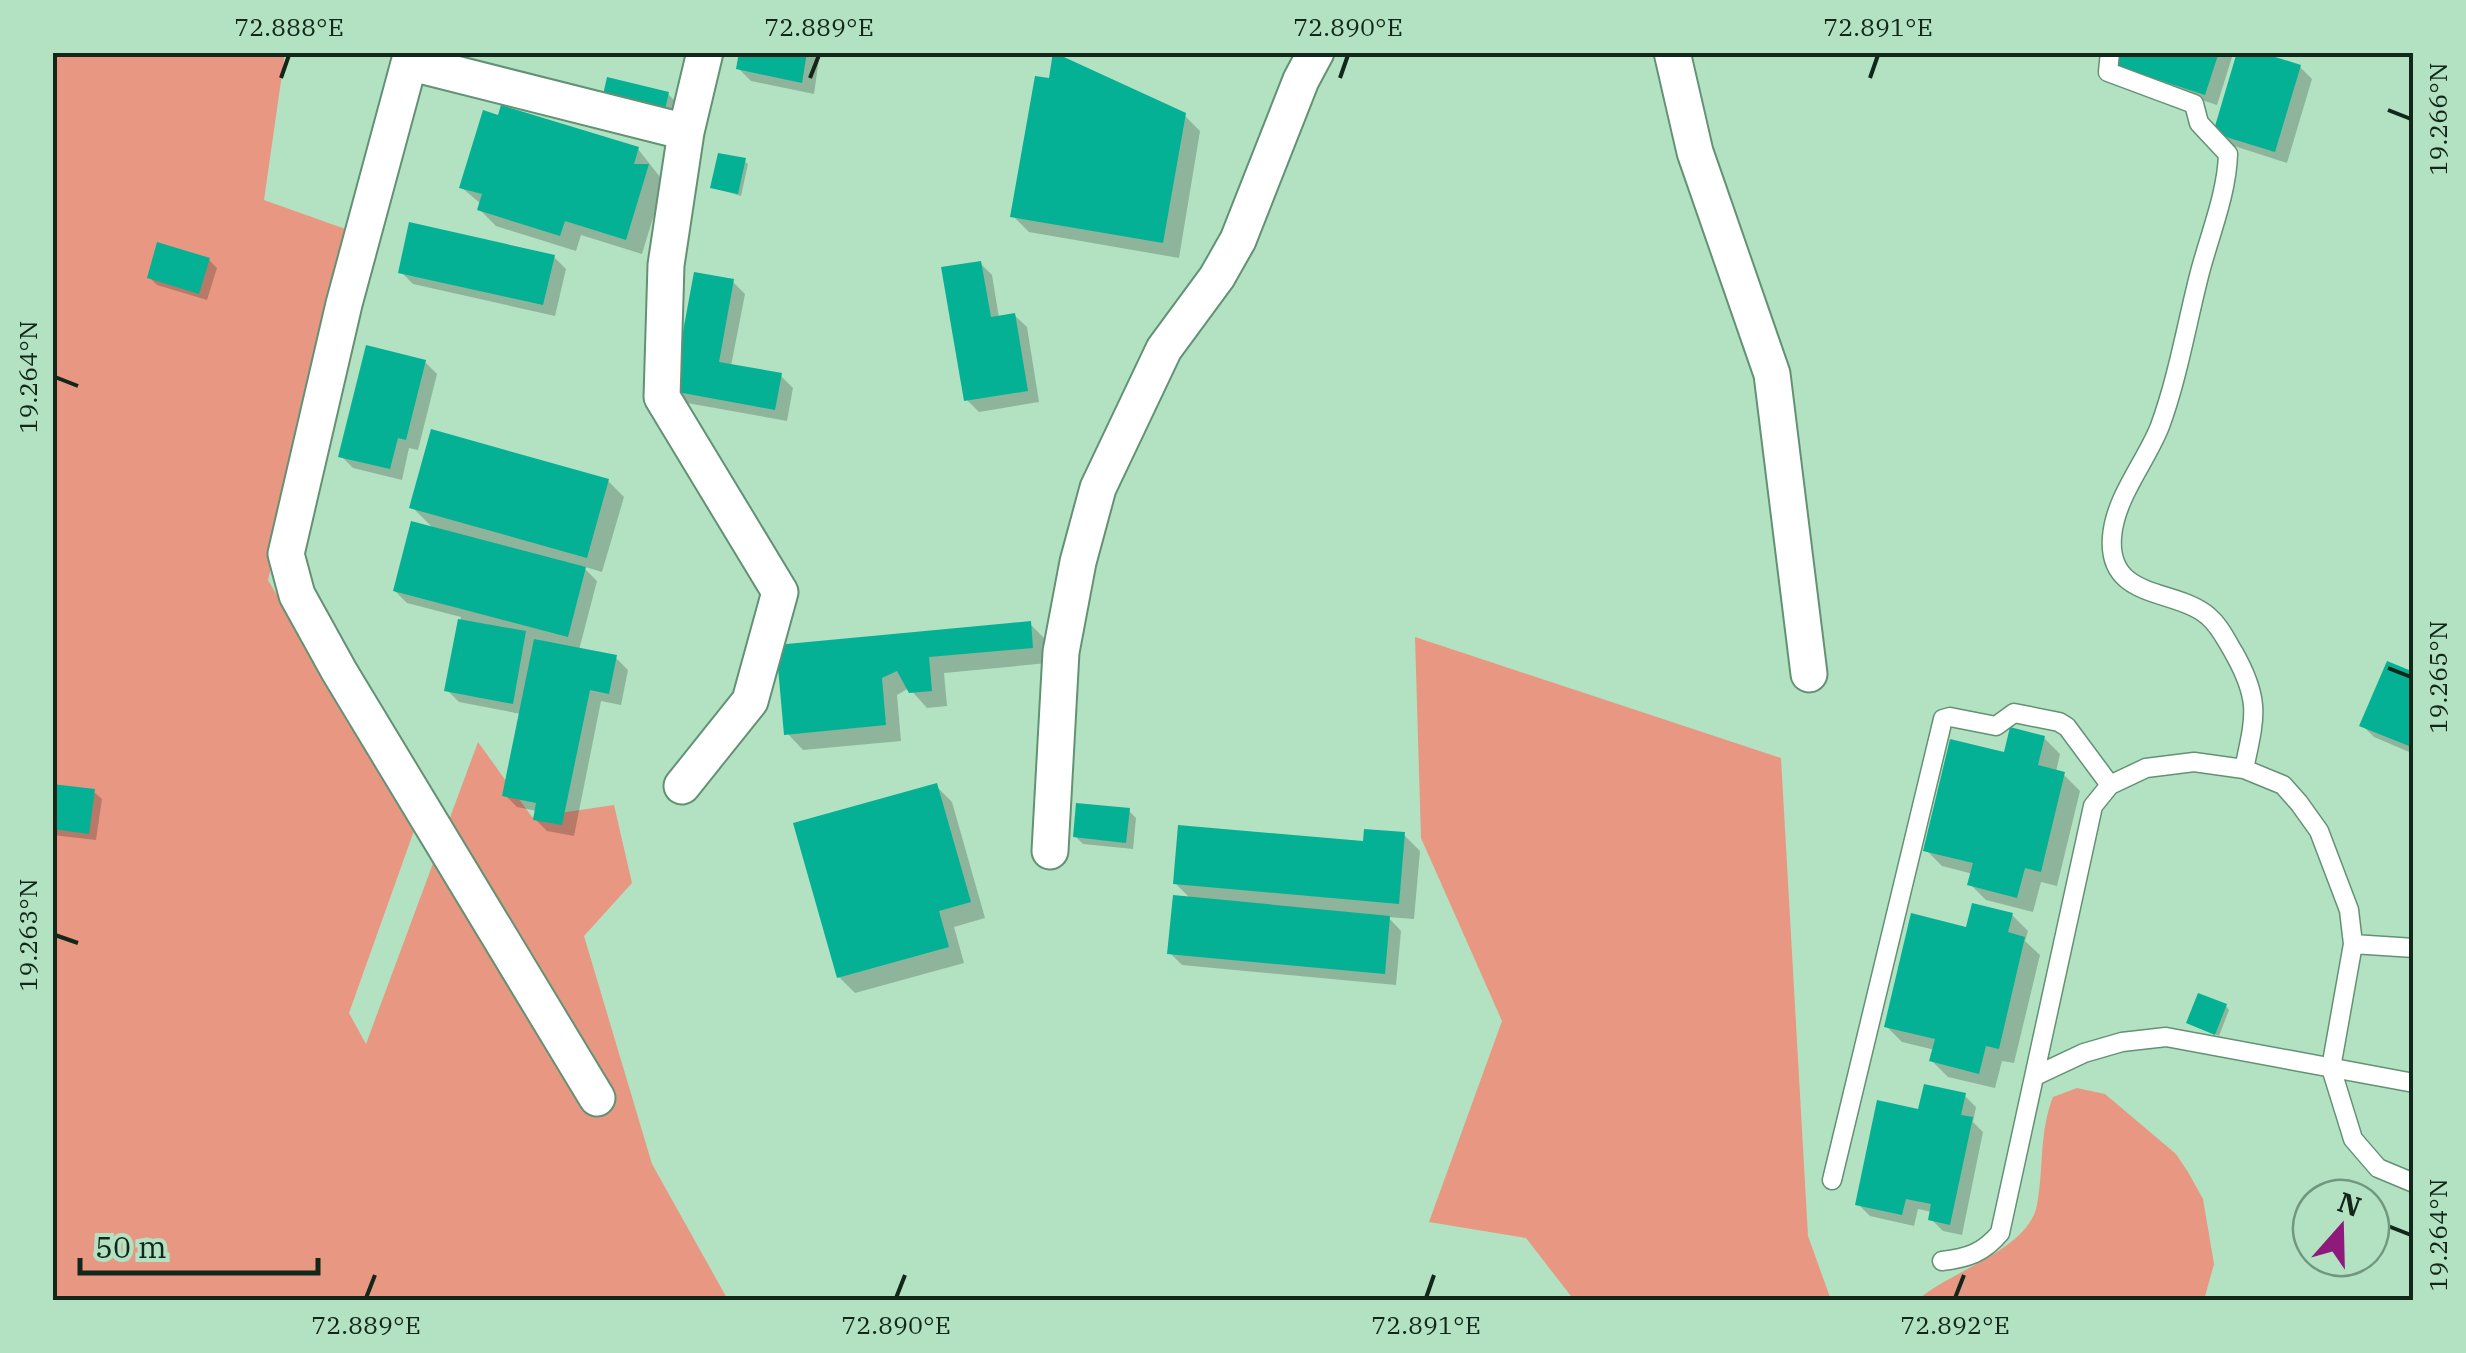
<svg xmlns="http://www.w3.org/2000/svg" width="2466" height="1353" font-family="'IBM Plex Serif',serif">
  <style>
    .green { fill: #e89882 }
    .shadow { fill: #0003 }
    .building { fill: #04b195 }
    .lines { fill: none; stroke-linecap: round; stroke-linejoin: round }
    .service-casing { stroke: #639174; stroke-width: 21 }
    .minor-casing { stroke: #639174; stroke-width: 39 }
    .service { stroke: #fff; stroke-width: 18 }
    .minor { stroke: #fff; stroke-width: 35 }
    .ticks { fill: none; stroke: #13261a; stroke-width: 4 }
    .neatline { fill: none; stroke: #13261a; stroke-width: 4 }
    .ticks-label { font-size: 25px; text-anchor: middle; fill: #13261a }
  </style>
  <rect width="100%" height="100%" fill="#b2e2c2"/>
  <path class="green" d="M52 53H285L264 200 351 231 268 580 415 828 349 1013 366 1044 478 742 532 817 614 805 632 883 584 936 652 1164 728 1300H53Z
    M1415 637 1781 758 1808 1236 1831 1300H1574L1526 1238 1429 1222 1502 1021 1421 838Z
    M2077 1088 2105 1094 2176 1154 2188 1172 2203 1199 2214 1264 2204 1300H1918C1949 1271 2028 1251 2037 1205 2044 1168 2039 1132 2053 1097Z"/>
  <path class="shadow" d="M742 52H820L814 94 751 81 738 68Z
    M2123 52H2232L2233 54 2217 105 2131 77 2119 65Z
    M2300 67 2312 79 2287 163 2228 144 2216 132Z
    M668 94 676 102 671 124 611 111Z
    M1184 115 1200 131 1179 258 1029 232 1013 216Z
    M638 149 664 182 642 254 581 235 576 251 496 226 480 210 481 204 461 187Z
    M744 161 748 164 741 196 713 188Z
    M554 257 566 269 555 316 413 284 401 272Z
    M209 260 217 268 207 300 157 285 149 277Z
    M980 263 992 275 999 318 1014 315 1027 327 1039 402 979 412 967 400Z
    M733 282 745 294 731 366 781 376 793 388 787 421 687 403 675 390Z
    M425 362 437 374 418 450 409 448 402 480 353 468 341 456Z
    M608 481 624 497 602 572 582 566 597 581 579 650 616 658 628 670 621 705 601 701 574 836 547 831 535 819 537 811 517 807 505 795 521 714 459 702 447 690 461 617 407 603 395 591 435 530 412 507Z
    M1030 624 1046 640 1048 663 944 673 947 706 927 708 909 688 897 695 901 741 803 750 787 733 778 647Z
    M2414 675V754L2374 737 2362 725Z
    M2044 738 2060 754 2056 772 2064 775 2080 791 2057 886 2041 882 2033 912 1986 900 1970 884 1973 874 1942 866 1926 850 2006 755Z
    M936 786 952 802 985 918 954 927 964 963 855 993 839 977Z
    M52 787 94 792 102 799 96 840 52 835Z
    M1128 810 1136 818 1133 849 1083 844 1075 836Z
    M1404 835 1420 851 1414 919 1388 917 1401 931 1396 985 1182 965 1170 953 1191 899 1175 883Z
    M2012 915 2028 931 2025 941 2040 955 2014 1063 2002 1061 1995 1088 1948 1077 1932 1061 1935 1050 1902 1042 1886 1026 1968 930Z
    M2226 1006 2229 1010 2219 1036 2189 1023Z
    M1964 1095 1976 1107 1973 1122 1983 1132 1962 1235 1943 1231 1931 1219 1932 1212 1918 1209 1914 1226 1870 1216 1858 1204 1920 1112Z"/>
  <path class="building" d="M739 52H807L802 83 736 69Z
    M1053 52 1186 113 1163 243 1010 217 1035 76 1049 78Z
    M2120 52H2219L2205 95 2116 66Z
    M2237 52H2259L2301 65 2275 152 2213 133Z
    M607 77 669 92 663 118 601 104Z
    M501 105 639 147 634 164H649L626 240 565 221 560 236 477 210 482 194 459 188 483 110 498 115Z
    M718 153 746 158 738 194 710 188Z
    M409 222 555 255 543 305 398 273Z
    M157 242 210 258 199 294 147 278Z
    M981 261 991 317 1015 313 1028 391 964 401 941 267Z
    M694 272 734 279 719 362 782 373 775 410 672 391Z
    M366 345 426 360 406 440 398 438 390 469 338 457Z
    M431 429 609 479 587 558 409 508Z
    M411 521 586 567 568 637 393 591Z
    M458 619 526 631 513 704 444 691Z
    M1031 621 1033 648 929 657 932 691 909 693 897 671 882 678 886 725 784 735 776 645Z
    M534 639 617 655 609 694 590 690 562 825 533 820 536 803 502 796Z
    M2387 661 2414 672V748L2359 726Z
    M2010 727 2045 736 2038 765 2065 772 2041 872 2025 868 2017 898 1967 885 1973 863 1923 851 1950 739 2004 752Z
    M937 783 971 902 939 911 949 947 837 978 793 823Z
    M52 784 95 789 89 834 52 829Z
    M1076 803 1130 808 1126 843 1073 837Z
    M1178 825 1363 841 1364 829 1405 832 1399 904 1173 884Z
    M1173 895 1390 916 1385 974 1167 954Z
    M1972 903 2013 913 2008 932 2025 937 1999 1049 1986 1046 1979 1074 1929 1061 1935 1039 1884 1027 1911 913 1966 927Z
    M2198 993 2227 1004 2215 1035 2186 1023Z
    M1924 1084 1966 1093 1961 1115 1973 1117 1950 1225 1928 1220 1931 1204 1906 1199 1902 1215 1855 1205 1877 1100 1918 1109Z"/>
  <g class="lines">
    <g class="service-casing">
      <path id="service" d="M2110 52 2108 72 2194 104 2199 123 2228 154C2227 193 2210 234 2200 272 2187 322 2178 377 2160 426 2146 462 2115 497 2112 537 2107 601 2176 588 2208 616 2220 626 2226 640 2234 653 2261 701 2255 717 2244 769
        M2353 944 2414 948
        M2035 1076 2084 1053 2122 1042 2166 1037 2414 1083
        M1832 1180 1943 719 1950 717 1996 726 2014 713 2059 722 2067 727 2110 785
        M1942 1261C1968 1258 1983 1253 2000 1233L2093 806 2110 785 2146 768 2194 762 2244 769 2283 785 2299 803 2319 831 2349 910 2353 944 2331 1068 2353 1139 2378 1168 2414 1183"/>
    </g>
    <g class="minor-casing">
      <path id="minor" d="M412 52 344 304 286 554 297 595 339 671 597 1098
        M1672 52 1695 152 1772 374 1809 674
        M412 63 686 132
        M682 786 750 701 780 592 662 397 666 265 686 132 705 52
        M1050 851 1061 652 1078 562 1098 488 1164 349 1217 277 1238 240 1301 80 1316 52"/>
    </g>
    <use href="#service" class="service"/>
    <use href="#minor" class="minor"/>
  </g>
  <path class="ticks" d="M281 78 289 55M810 78 819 55M1340 78 1348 55M1870 78 1878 55M2388 110 2411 119M55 377 78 386M2388 668 2411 677M55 935 78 943M2388 1226 2411 1235M366 1298 375 1275M896 1298 905 1275M1426 1298 1434 1275M1955 1298 1964 1275"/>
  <rect width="2466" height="1353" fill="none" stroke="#b2e2c2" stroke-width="110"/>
  <g transform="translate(2341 1228) rotate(20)"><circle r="48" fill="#b2e2c2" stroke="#72977f" stroke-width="2.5"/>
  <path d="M0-8L18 38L0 25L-18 38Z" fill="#8e1a7b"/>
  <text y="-15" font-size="28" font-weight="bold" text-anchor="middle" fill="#13261a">N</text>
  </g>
  <path d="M80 1258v15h238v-15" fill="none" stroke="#13261a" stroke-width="5"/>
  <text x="95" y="1258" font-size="30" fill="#13261a" stroke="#b2e2c2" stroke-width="8" paint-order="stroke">50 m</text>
  <rect x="55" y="55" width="2356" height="1243" class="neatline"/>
  <g class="ticks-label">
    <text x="289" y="36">72.888°E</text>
    <text x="819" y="36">72.889°E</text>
    <text x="1348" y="36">72.890°E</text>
    <text x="1878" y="36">72.891°E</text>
    <text transform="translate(2438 119) rotate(-90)" y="9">19.266°N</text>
    <text transform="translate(28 377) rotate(-90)" y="9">19.264°N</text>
    <text transform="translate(2438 677) rotate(-90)" y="9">19.265°N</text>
    <text transform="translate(28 935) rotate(-90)" y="9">19.263°N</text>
    <text transform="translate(2438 1235) rotate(-90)" y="9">19.264°N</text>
    <text x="366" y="1334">72.889°E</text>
    <text x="896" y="1334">72.890°E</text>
    <text x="1426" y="1334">72.891°E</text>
    <text x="1955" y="1334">72.892°E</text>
  </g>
</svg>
